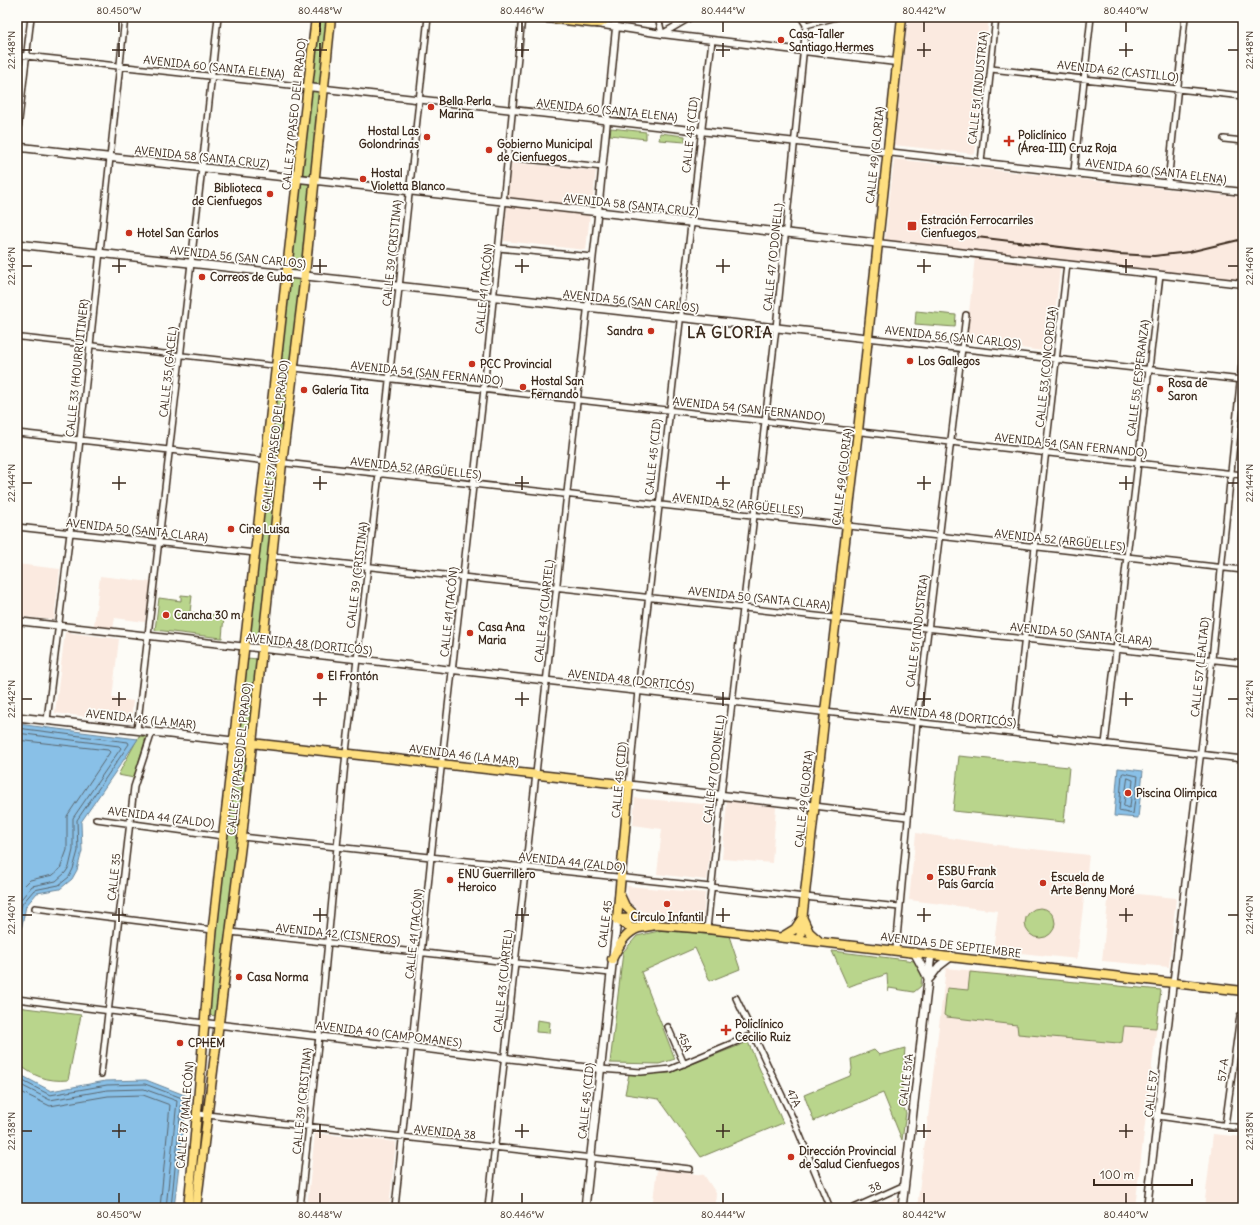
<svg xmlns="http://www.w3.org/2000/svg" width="1260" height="1225" font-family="Delius,sans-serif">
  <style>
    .built { fill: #fbeae0 }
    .green { fill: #b9d58c; stroke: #7a8055 }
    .water { fill: #89c0e7; stroke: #6a8497 }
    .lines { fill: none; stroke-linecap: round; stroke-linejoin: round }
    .shore { stroke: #5a666e; stroke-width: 1 }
    .pedestrian-casing { stroke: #3b2a1e; stroke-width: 7 }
    .minor-casing { stroke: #3b2a1e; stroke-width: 8 }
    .tertiary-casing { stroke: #3b2a1e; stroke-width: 9 }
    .secondary-casing { stroke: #3b2a1e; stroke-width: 10 }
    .primary-casing { stroke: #3b2a1e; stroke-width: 11 }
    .pedestrian { stroke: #fdfcf7; stroke-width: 4 }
    .minor { stroke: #fdfcf7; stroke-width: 5 }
    .tertiary { stroke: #fdfcf7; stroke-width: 6 }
    .secondary { stroke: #fdfcf7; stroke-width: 7 }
    .primary { stroke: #fedf80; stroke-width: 8 }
    .rail { stroke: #3b2a1e; stroke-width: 2 }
    .ticks { fill: none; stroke: #3b2a1e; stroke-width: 1.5 }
    .poi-dot { fill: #c8321e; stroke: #fdfcf7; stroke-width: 1.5 }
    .labels { text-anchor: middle; stroke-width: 3.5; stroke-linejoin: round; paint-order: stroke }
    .poi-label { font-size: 11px; font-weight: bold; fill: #3b2a1e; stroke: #fdfcf7; text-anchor: start }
    .street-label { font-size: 11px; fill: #3b2a1e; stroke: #fdfcf7 }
    .district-label { font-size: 15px; font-weight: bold; letter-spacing: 1px; fill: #3b2a1e; stroke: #fdfcf7 }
    .neatline { fill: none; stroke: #3b2a1e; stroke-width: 1.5 }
    .ticks-label { font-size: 10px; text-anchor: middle; fill: #3b2a1e }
  </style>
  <rect width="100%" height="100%" fill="#fdfcf7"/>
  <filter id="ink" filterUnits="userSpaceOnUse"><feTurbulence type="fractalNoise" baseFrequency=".025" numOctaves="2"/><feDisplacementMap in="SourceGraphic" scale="8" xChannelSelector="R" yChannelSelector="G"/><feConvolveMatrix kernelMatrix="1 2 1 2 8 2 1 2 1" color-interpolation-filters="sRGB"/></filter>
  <g filter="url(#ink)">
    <path class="built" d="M908 17H989L975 154 894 145Z
      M894 159 1243 197V280L885 240Z
      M511 162 596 171 592 207 507 198Z
      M507 205 590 214 586 250 504 241Z
      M975 256 1060 268 1051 352 966 341Z
      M17 564 60 569 54 620 17 616Z
      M100 576 151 582 145 622 115 618 113 628 94 625Z
      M65 632 119 639 112 698 133 701 131 722 55 713Z
      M635 798 714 805 707 880 657 874 662 829 633 825Z
      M727 801 776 807 772 863 722 859Z
      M916 833 1005 846 1089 855 1077 959 993 950 998 911 909 900Z
      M627 886 705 893 703 921 640 911 628 901Z
      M1109 891 1176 898 1169 967 1102 961Z
      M946 968 1161 990 1135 1208H917Z
      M315 1133 396 1142 389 1208H307Z
      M1213 1134 1243 1137V1208H1204Z
      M657 1169 704 1175 716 1193 715 1208H652Z
      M897 1198 896 1208H873Z"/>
    <path class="green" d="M319 17H328L291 361 280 359Z
      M611 128 646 132V139L610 135Z
      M660 133 685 136V142L659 140Z
      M916 311 956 315 955 327 915 324Z
      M279 374 290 375 280 456 270 455Z
      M268 467 279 469 260 642 249 641Z
      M181 595 192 596 190 612 224 616 222 638 155 630 159 598 181 601Z
      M247 658 258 659 250 737 238 735Z
      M139 736 146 737 134 778 118 775Z
      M236 752 248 753 218 1016 207 1015Z
      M959 756 1069 767 1064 822 953 811Z
      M1025 923a15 15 0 1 1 30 0a15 15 0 1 1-30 0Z
      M663 930 729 936 740 969 710 981 695 948 641 972 675 1059 659 1064 610 1063 623 952 637 936Z
      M832 951 915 961 922 975 921 986 914 992 889 988 888 992 887 974C874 979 861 981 848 987Z
      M970 972 1161 990 1156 1028 1124 1026 1122 1042 1118 1043 1018 1034 1017 1025 947 1017 944 1015 947 988 968 990Z
      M17 1007 81 1015 68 1080C47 1082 33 1076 17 1063Z
      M537 1020 550 1022 549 1033 536 1032Z
      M748 1042 783 1123 701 1157 659 1099 625 1094 629 1074 669 1073Z
      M905 1048 901 1101 906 1113 902 1140 883 1093 814 1121 804 1095 850 1076 852 1069 851 1059 874 1050 879 1055Z"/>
    <path class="water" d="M17 724 138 739 81 822 82 851 77 870 72 879 60 889 37 893 26 906 17 949Z
      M1118 768 1143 771 1138 818 1114 816Z
      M17 1073 51 1091 106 1081 146 1080 187 1096 174 1208H17Z"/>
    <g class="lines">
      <path class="shore" d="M17 728 128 742 129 744 77 820 78 851 73 869 69 877 59 885 34 890 22 904 17 927
        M17 733 119 746 121 748 73 818V850L69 867 65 873 56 881 32 886 17 904
        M17 740 108 750 110 752 67 816V850L60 869 53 875 30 880 17 893
        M1124 773 1138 776 1133 814 1119 811 1122 774Z
        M1128 778 1133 780 1130 807 1128 808 1124 806Z
        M17 1078 50 1095 107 1085 145 1084 182 1098 171 1208
        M17 1083 50 1100 107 1090 144 1089 177 1101 166 1208
        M17 1090 50 1106 108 1096 143 1095 170 1105 160 1208"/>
      <g class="pedestrian-casing">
        <path id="pedestrian" d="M17 337 276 366"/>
      </g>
      <g class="minor-casing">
        <path id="minor" d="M658 17 662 34 691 17
          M806 25 837 17
          M17 55 308 87
          M991 69 1243 96
          M17 137 31 17
          M1224 139 1243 141
          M507 157 603 167
          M981 162 996 17
          M1074 171 1091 17
          M1168 183 1185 17
          M498 248 593 257
          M867 338 1242 380
          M277 366 1243 475
          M17 433 1243 570
          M17 527 255 553
          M272 556 1243 663
          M825 712 1243 759
          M47 720 70 533 125 17
          M137 730 202 168 218 17
          M1014 733 1067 264
          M1105 744 1160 275
          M629 785 638 691 712 40
          M814 806 907 817
          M96 819 223 836
          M242 837 899 907
          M35 908 213 930
          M707 929 721 796 776 328 806 25 801 17
          M230 932 610 973
          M896 949 917 722 966 315
          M1173 982 1212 659 1243 354
          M736 998 794 1121 830 1208
          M17 999 204 1023
          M668 1027 684 1064
          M600 1069 641 1072 671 1069 752 1035
          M101 1074 134 787 152 732
          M198 1114 690 1169
          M1158 1116 1243 1128
          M1225 1126 1240 1016
          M300 1208 319 1036 346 752 379 474 428 17
          M395 1208 431 857 484 389 522 17
          M488 1208 598 212
          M854 1208 905 1185"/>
      </g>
      <g class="tertiary-casing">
        <path id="tertiary" d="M597 24 662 34 896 62
          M308 87 1243 192
          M598 212 616 28 614 17
          M877 243 1243 284
          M17 621 825 712
          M204 1023 600 1069
          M1147 1208 1173 982"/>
      </g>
      <g class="secondary-casing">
        <path id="secondary" d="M17 147 877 243
          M17 244 867 338
          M17 717 251 743
          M629 785 814 806
          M914 952 928 978
          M930 978 939 966 952 956
          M585 1208 617 920
          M902 1208 931 954"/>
      </g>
      <g class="primary-casing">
        <path id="primary" d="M537 17 592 23H601L609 17
          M251 743 629 785 617 920
          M620 895 625 906 638 918
          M803 919 809 932 819 941
          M617 920 632 928H639L656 925 707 929 1243 991
          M617 920C632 917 641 919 655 924
          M782 937 795 929 801 920
          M800 939 825 712 858 431 902 17
          M612 959C619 947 624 933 639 928
          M188 1208C198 1114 204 1020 213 926 245 623 281 320 316 17
          M196 1208 242 837 282 463 305 275 331 17"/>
      </g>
      <use href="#pedestrian" class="pedestrian"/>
      <use href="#minor" class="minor"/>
      <use href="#tertiary" class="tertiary"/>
      <use href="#secondary" class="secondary"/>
      <use href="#primary" class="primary"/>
      <path class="rail" d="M926 231 1119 254 1154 256 1189 252 1243 239"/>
    </g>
  </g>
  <path class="ticks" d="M119 22V32M320 22V32M522 22V32M723 22V32M924 22V32M1126 22V32M119 43V57M320 43V57M522 43V57M723 43V57M924 43V57M1126 43V57M22 50H32M112 50H126M313 50H327M515 50H529M716 50H730M917 50H931M1119 50H1133M1228 50H1238M119 259V273M320 259V273M522 259V273M723 259V273M924 259V273M1126 259V273M22 266H32M112 266H126M313 266H327M515 266H529M716 266H730M917 266H931M1119 266H1133M1228 266H1238M119 476V490M320 476V490M522 476V490M723 476V490M924 476V490M1126 476V490M22 483H32M112 483H126M313 483H327M515 483H529M716 483H730M917 483H931M1119 483H1133M1228 483H1238M119 692V706M320 692V706M522 692V706M723 692V706M924 692V706M1126 692V706M22 699H32M112 699H126M313 699H327M515 699H529M716 699H730M917 699H931M1119 699H1133M1228 699H1238M119 908V922M320 908V922M522 908V922M723 908V922M924 908V922M1126 908V922M22 915H32M112 915H126M313 915H327M515 915H529M716 915H730M917 915H931M1119 915H1133M1228 915H1238M119 1124V1138M320 1124V1138M522 1124V1138M723 1124V1138M924 1124V1138M1126 1124V1138M22 1131H32M112 1131H126M313 1131H327M515 1131H529M716 1131H730M917 1131H931M1119 1131H1133M1228 1131H1238M119 1193V1203M320 1193V1203M522 1193V1203M723 1193V1203M924 1193V1203M1126 1193V1203"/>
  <g class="poi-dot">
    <circle cx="781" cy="40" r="4"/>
    <circle cx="431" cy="107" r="4"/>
    <circle cx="427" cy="137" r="4"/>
    <path d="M1007 135h4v4h4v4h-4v4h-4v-4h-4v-4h4z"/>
    <circle cx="489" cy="150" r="4"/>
    <circle cx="363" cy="179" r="4"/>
    <circle cx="270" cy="194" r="4"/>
    <rect x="907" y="221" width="10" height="10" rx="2"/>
    <circle cx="129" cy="233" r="4"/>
    <circle cx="202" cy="277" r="4"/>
    <circle cx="651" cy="331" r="4"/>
    <circle cx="910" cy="361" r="4"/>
    <circle cx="472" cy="364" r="4"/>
    <circle cx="523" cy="387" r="4"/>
    <circle cx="1160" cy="389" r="4"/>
    <circle cx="304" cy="390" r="4"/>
    <circle cx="231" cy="529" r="4"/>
    <circle cx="166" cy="615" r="4"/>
    <circle cx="470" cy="633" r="4"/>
    <circle cx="320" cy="676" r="4"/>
    <circle cx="1128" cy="793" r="4"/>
    <circle cx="930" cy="877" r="4"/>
    <circle cx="450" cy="880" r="4"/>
    <circle cx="1043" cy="883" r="4"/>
    <circle cx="667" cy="904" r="4"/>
    <circle cx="239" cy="977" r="4"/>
    <path d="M724 1024h4v4h4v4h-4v4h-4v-4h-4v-4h4z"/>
    <circle cx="180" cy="1043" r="4"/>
    <circle cx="791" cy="1157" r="4"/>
  </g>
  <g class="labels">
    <g class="poi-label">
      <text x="789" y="38">Casa-Taller<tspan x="789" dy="13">Santiago Hermes</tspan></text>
      <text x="439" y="105">Bella Perla<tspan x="439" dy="13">Marina</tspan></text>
      <text x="419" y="135" text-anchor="end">Hostal Las<tspan x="419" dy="13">Golondrinas</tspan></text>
      <text x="1018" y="139">Policlínico<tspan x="1018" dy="13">(Área-III) Cruz Roja</tspan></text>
      <text x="497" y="148">Gobierno Municipal<tspan x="497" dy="13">de Cienfuegos</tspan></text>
      <text x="371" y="177">Hostal<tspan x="371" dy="13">Violetta Blanco</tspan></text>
      <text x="262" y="192" text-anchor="end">Biblioteca<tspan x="262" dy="13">de Cienfuegos</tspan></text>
      <text x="921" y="224">Estración Ferrocarriles<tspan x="921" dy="13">Cienfuegos</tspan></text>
      <text x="137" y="237">Hotel San Carlos</text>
      <text x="210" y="281">Correos de Cuba</text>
      <text x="643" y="335" text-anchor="end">Sandra</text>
      <text x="918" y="365">Los Gallegos</text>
      <text x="480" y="368">PCC Provincial</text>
      <text x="531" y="385">Hostal San<tspan x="531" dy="13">Fernando</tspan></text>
      <text x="1168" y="387">Rosa de<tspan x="1168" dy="13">Saron</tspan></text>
      <text x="312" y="394">Galería Tita</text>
      <text x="239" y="533">Cine Luisa</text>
      <text x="174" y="619">Cancha 30 m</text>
      <text x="478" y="631">Casa Ana<tspan x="478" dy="13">Maria</tspan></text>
      <text x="328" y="680">El Frontón</text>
      <text x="1136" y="797">Piscina Olimpica</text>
      <text x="938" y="875">ESBU Frank<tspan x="938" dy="13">País García</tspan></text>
      <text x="458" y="878">ENU Guerrillero<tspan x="458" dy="13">Heroico</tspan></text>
      <text x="1051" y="881">Escuela de<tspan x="1051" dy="13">Arte Benny Moré</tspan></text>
      <text x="667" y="921" text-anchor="middle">Círculo Infantil</text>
      <text x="247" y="981">Casa Norma</text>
      <text x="735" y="1028">Policlínico<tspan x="735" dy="13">Cecilio Ruiz</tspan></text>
      <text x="188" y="1047">CPHEM</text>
      <text x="799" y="1155">Dirección Provincial<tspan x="799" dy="13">de Salud Cienfuegos</tspan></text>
    </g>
    <g class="street-label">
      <text transform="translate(214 67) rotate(6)" y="4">AVENIDA 60 (SANTA ELENA)</text>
      <text transform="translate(1118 71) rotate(6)" y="4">AVENIDA 62 (CASTILLO)</text>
      <text transform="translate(978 88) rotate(-84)" y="4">CALLE 51 (INDUSTRIA)</text>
      <text transform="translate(607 110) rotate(6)" y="4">AVENIDA 60 (SANTA ELENA)</text>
      <text transform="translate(294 114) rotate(-84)" y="4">CALLE 37 (PASEO DEL PRADO)</text>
      <text transform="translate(690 135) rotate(-84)" y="4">CALLE 45 (CID)</text>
      <text transform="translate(875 155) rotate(-84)" y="4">CALLE 49 (GLORIA)</text>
      <text transform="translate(202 157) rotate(6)" y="4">AVENIDA 58 (SANTA CRUZ)</text>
      <text transform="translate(1156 171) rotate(7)" y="4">AVENIDA 60 (SANTA ELENA)</text>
      <text transform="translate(631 205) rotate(6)" y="4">AVENIDA 58 (SANTA CRUZ)</text>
      <text transform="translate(392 253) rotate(-84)" y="4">CALLE 39 (CRISTINA)</text>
      <text transform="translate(238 257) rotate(6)" y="4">AVENIDA 56 (SAN CARLOS)</text>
      <text transform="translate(773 257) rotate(-84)" y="4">CALLE 47 (O'DONELL)</text>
      <text transform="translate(484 289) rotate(-84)" y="4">CALLE 41 (TACÓN)</text>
      <text transform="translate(631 301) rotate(6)" y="4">AVENIDA 56 (SAN CARLOS)</text>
      <text transform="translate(953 337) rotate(6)" y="4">AVENIDA 56 (SAN CARLOS)</text>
      <text transform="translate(1046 367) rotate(-84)" y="4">CALLE 53 (CONCORDIA)</text>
      <text transform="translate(77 368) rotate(-84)" y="4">CALLE 33 (HOURRUITINER)</text>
      <text transform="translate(168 372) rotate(-84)" y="4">CALLE 35 (GACEL)</text>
      <text transform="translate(427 373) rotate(6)" y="4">AVENIDA 54 (SAN FERNANDO)</text>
      <text transform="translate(1138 378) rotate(-83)" y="4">CALLE 55 (ESPERANZA)</text>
      <text transform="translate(749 409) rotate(6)" y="4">AVENIDA 54 (SAN FERNANDO)</text>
      <text transform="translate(275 436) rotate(-83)" y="4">CALLE 37 (PASEO DEL PRADO)</text>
      <text transform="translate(1071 445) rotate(6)" y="4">AVENIDA 54 (SAN FERNANDO)</text>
      <text transform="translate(653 457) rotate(-84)" y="4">CALLE 45 (CID)</text>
      <text transform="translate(416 468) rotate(6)" y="4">AVENIDA 52 (ARGÜELLES)</text>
      <text transform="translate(842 477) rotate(-83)" y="4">CALLE 49 (GLORIA)</text>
      <text transform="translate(738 504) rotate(6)" y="4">AVENIDA 52 (ARGÜELLES)</text>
      <text transform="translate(137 530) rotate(6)" y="4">AVENIDA 50 (SANTA CLARA)</text>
      <text transform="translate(1060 540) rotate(6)" y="4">AVENIDA 52 (ARGÜELLES)</text>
      <text transform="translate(357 575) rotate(-83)" y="4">CALLE 39 (CRISTINA)</text>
      <text transform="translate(759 598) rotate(6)" y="4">AVENIDA 50 (SANTA CLARA)</text>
      <text transform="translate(544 611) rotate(-84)" y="4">CALLE 43 (CUARTEL)</text>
      <text transform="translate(449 612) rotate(-84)" y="4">CALLE 41 (TACÓN)</text>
      <text transform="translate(917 631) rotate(-83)" y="4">CALLE 51 (INDUSTRIA)</text>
      <text transform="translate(1081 634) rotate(6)" y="4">AVENIDA 50 (SANTA CLARA)</text>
      <text transform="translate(309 644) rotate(6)" y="4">AVENIDA 48 (DORTICÓS)</text>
      <text transform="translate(1200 667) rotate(-84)" y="4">CALLE 57 (LEALTAD)</text>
      <text transform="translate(631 680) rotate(6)" y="4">AVENIDA 48 (DORTICÓS)</text>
      <text transform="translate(953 716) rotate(6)" y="4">AVENIDA 48 (DORTICÓS)</text>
      <text transform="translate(141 719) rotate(6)" y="4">AVENIDA 46 (LA MAR)</text>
      <text transform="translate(464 755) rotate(7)" y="4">AVENIDA 46 (LA MAR)</text>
      <text transform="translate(239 759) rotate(-84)" y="4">CALLE 37 (PASEO DEL PRADO)</text>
      <text transform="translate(714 769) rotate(-83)" y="4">CALLE 47 (O'DONELL)</text>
      <text transform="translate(619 780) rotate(-85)" y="4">CALLE 45 (CID)</text>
      <text transform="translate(804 799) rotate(-84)" y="4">CALLE 49 (GLORIA)</text>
      <text transform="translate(161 817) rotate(7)" y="4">AVENIDA 44 (ZALDO)</text>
      <text transform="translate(572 862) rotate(6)" y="4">AVENIDA 44 (ZALDO)</text>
      <text transform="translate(114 877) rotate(-84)" y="4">CALLE 35</text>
      <text transform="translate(605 924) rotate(-83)" y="4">CALLE 45</text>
      <text transform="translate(338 934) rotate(6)" y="4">AVENIDA 42 (CISNEROS)</text>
      <text transform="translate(414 934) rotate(-84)" y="4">CALLE 41 (TACÓN)</text>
      <text transform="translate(951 945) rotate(7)" y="4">AVENIDA 5 DE SEPTIEMBRE</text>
      <text transform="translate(503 981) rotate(-84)" y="4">CALLE 43 (CUARTEL)</text>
      <text transform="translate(389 1034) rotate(7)" y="4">AVENIDA 40 (CAMPOMANES)</text>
      <text transform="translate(685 1042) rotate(67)" y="4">45A</text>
      <text transform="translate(1223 1070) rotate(-82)" y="4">57-A</text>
      <text transform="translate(906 1080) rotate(-83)" y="4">CALLE 51A</text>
      <text transform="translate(1151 1094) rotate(-84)" y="4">CALLE 57</text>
      <text transform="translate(794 1098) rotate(64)" y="4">47A</text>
      <text transform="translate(302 1101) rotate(-84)" y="4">CALLE 39 (CRISTINA)</text>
      <text transform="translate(586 1101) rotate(-84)" y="4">CALLE 45 (CID)</text>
      <text transform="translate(185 1115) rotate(-85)" y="4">CALLE 37 (MALECÓN)</text>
      <text transform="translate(445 1132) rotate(6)" y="4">AVENIDA 38</text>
      <text transform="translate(875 1187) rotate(-24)" y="4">38</text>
    </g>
    <g class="district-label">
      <text x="730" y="338">LA GLORIA</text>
    </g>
  </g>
  <rect width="1260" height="1225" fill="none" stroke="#fdfcf7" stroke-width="44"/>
  <path d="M1094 1179v6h98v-6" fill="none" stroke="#3b2a1e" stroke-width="2"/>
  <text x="1100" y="1179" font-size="12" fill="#3b2a1e" stroke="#fdfcf7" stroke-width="3" paint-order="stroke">100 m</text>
  <rect x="22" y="22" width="1216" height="1181" class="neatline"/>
  <g class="ticks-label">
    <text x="119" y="14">80.450°W</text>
    <text x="320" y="14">80.448°W</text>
    <text x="522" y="14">80.446°W</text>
    <text x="723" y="14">80.444°W</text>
    <text x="924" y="14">80.442°W</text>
    <text x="1126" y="14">80.440°W</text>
    <text transform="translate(11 50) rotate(-90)" y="4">22.148°N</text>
    <text transform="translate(1249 50) rotate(-90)" y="4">22.148°N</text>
    <text transform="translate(11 266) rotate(-90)" y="4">22.146°N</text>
    <text transform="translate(1249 266) rotate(-90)" y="4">22.146°N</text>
    <text transform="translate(11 483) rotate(-90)" y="4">22.144°N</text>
    <text transform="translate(1249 483) rotate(-90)" y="4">22.144°N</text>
    <text transform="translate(11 699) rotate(-90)" y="4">22.142°N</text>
    <text transform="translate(1249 699) rotate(-90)" y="4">22.142°N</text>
    <text transform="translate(11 915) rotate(-90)" y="4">22.140°N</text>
    <text transform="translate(1249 915) rotate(-90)" y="4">22.140°N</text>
    <text transform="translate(11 1131) rotate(-90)" y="4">22.138°N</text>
    <text transform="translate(1249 1131) rotate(-90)" y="4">22.138°N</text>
    <text x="119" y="1218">80.450°W</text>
    <text x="320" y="1218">80.448°W</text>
    <text x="522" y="1218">80.446°W</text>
    <text x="723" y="1218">80.444°W</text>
    <text x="924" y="1218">80.442°W</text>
    <text x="1126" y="1218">80.440°W</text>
  </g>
</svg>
